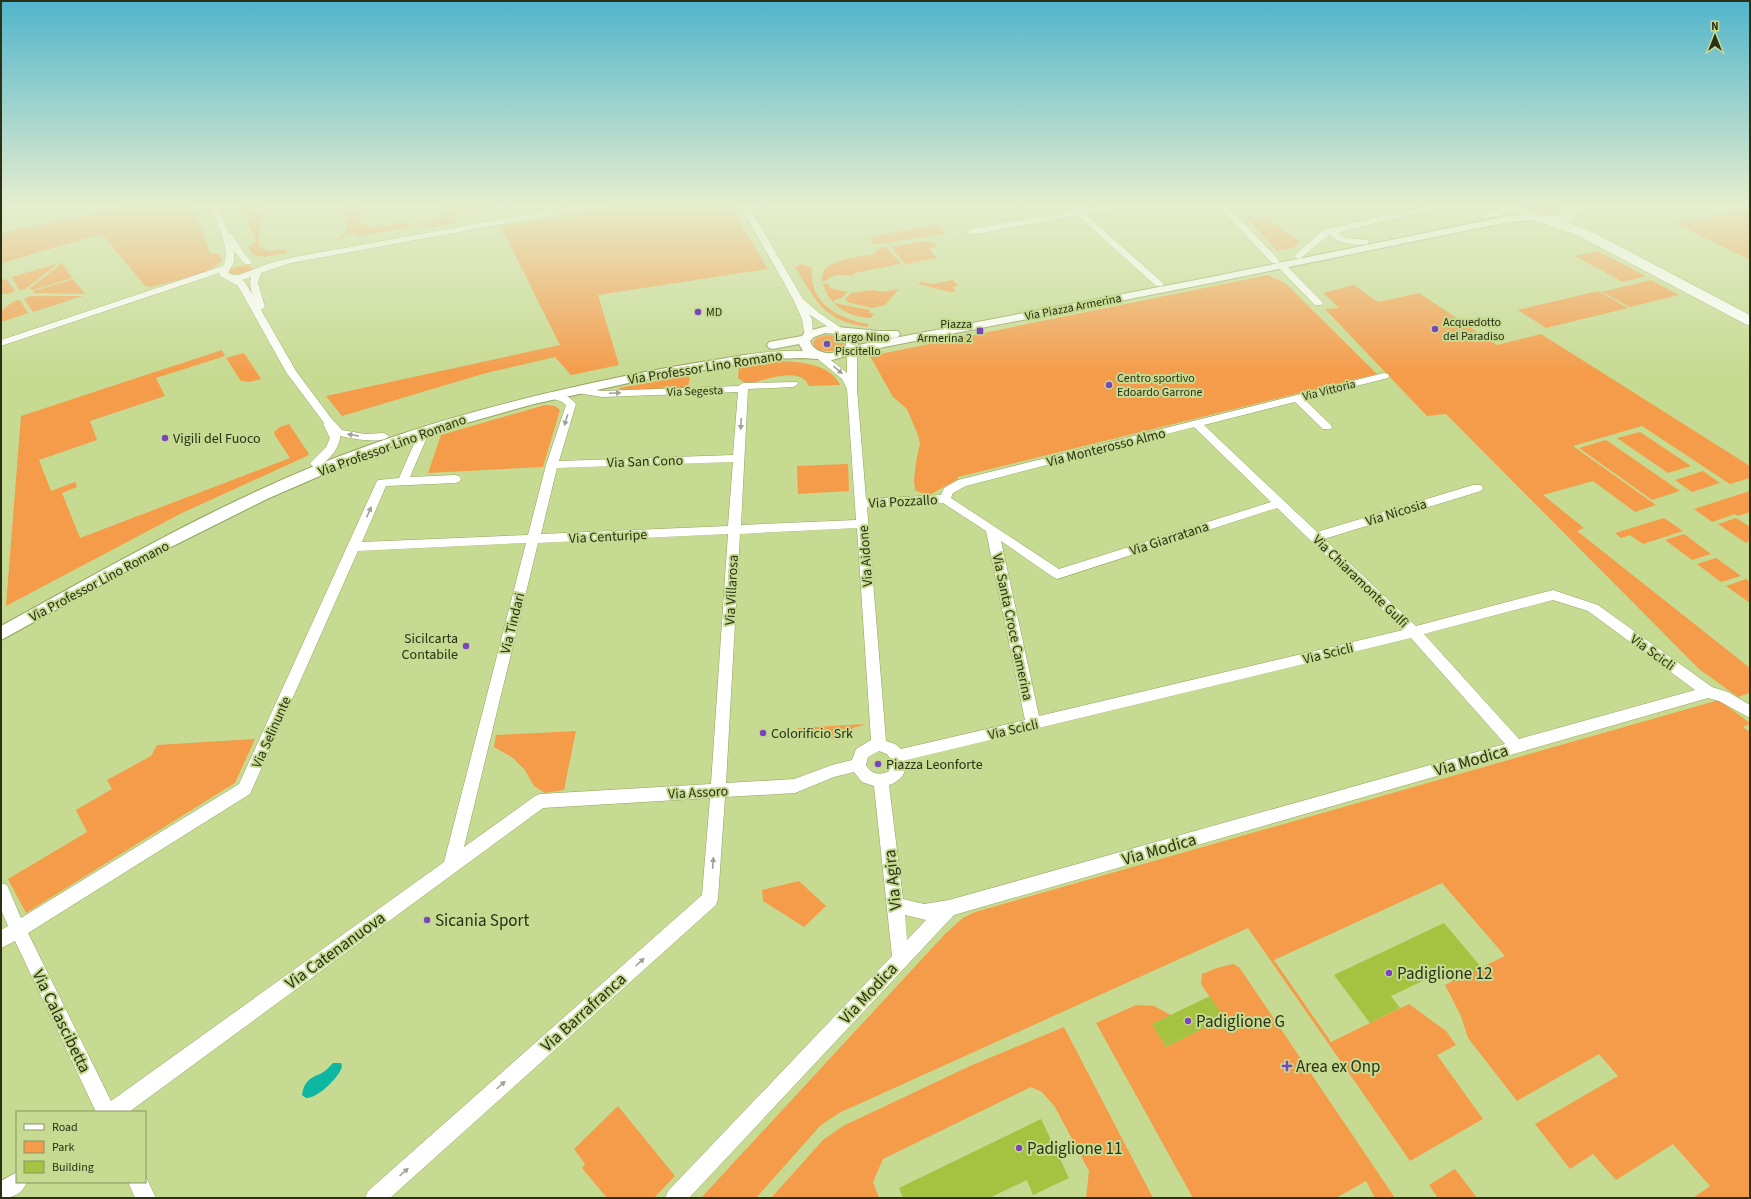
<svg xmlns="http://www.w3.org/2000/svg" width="1751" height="1199" font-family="'Source Sans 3',sans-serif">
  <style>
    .green { fill: #f49c4a }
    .water { fill: #0eb7a2 }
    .building { fill: #a6c241 }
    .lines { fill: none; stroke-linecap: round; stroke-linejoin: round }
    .minor-casing { stroke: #91a35d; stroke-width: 1 }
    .tertiary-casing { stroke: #91a35d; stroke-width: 2 }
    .secondary-casing { stroke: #91a35d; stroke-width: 2 }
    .primary-casing { stroke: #91a35d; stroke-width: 1 }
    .minor { fill: #fff; fill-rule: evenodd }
    .tertiary { fill: #fff; fill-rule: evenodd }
    .secondary { fill: #fff; fill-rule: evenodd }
    .primary { fill: #fff; fill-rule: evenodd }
    .oneway { fill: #9fa295 }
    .poi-dot { fill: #7a44bc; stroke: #c7da92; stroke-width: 1.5 }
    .labels { text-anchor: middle; stroke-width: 4; stroke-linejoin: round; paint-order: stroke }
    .far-street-label { font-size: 12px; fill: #2a3114; stroke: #c7da92 }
    .far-poi-label { font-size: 12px; fill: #2a3114; stroke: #c7da92; text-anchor: start }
    .street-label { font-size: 14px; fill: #2a3114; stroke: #c7da92 }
    .poi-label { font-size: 14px; fill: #2a3114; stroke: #c7da92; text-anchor: start }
    .near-street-label { font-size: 17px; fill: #2a3114; stroke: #c7da92 }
    .near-poi-label { font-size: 17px; fill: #2a3114; stroke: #c7da92; text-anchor: start }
  </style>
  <rect width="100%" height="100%" fill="#c7da92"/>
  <path class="green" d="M135 205H192L210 253 219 254 222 260C211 275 169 282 150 287L145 286 102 234 1 263V233Z
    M240 205 256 206 260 208 259 247 269 251 286 249 287 253 264 257 253 255 248 247 256 241Z
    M346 205H360L361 224 365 225V226C376 228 391 226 401 221L413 227 357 236 356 233 344 235 345 238 340 239 343 234 347 233Z
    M446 205H463L459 213H454L456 223 430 228 424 225 420 226 419 224 423 222 431 223 446 214 442 213 446 209Z
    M466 205H511L463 212Z
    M625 205H729L768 269 598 295 619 365 571 375 555 357 486 373 342 416 326 396 560 345 501 227Z
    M1524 205H1553L1559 211C1552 220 1530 214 1524 205Z
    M1746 209 1750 211V260L1675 223Z
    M1245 216C1265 215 1284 230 1300 242L1293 248 1277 251Z
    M934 225H939L945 232 944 234 878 244H874L870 238 874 236Z
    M924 241 934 243 937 247 929 249 937 258 905 264 891 247Z
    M886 247 901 264 854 273 852 276C845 275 837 274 831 277 827 279 827 281 822 282 817 260 859 257 875 254L877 249Z
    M1597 251 1646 276 1623 282 1575 256Z
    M59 263 25 289 19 290 12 277Z
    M62 263 72 278 33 290 29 289Z
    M801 264 812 268C808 303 839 319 868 324V327C823 321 817 302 795 267Z
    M241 266H249L254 269 242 275 229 273 230 269Z
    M1268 275 1285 283 1377 374 958 477V479L928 496 915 490 914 480 916 462 920 444 918 435 907 409 893 397 870 356Z
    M6 279 15 291 8 294H1V280Z
    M73 279 85 294 33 293 34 291Z
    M953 280 958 286 952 287 956 291 950 292 918 284 921 282 933 284Z
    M1651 280 1679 295 1630 307 1602 292Z
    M827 283 830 288 847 292 841 299 838 298 833 302C828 297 825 291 823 284Z
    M1354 285 1378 302 1419 293 1497 345 1541 334 1750 466V478L1730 484 1642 426 1573 446 1656 505 1635 512 1593 481 1543 495 1584 528 1577 531 1750 668V693L1738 697 1699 669 1446 414 1427 416 1325 309 1339 308 1323 293Z
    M899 289 885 305 872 308 847 302 848 301 845 299 851 293 873 290 882 292Z
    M1598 291 1628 308 1546 328 1518 310Z
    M30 296H83L33 312 24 299Z
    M20 300 28 313 1 322V311L14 301Z
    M834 303 870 310 869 313 874 314 871 318C857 317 844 314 834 303Z
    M827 335 838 336 844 341C843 354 824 352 816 349L813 343C815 337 821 336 827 335Z
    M222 350 225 356 156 378 165 396 90 421 97 440 39 460 51 491 75 482 77 487 62 493 80 538 290 458 274 434 275 431 280 427 289 424 309 454 307 456 182 513 6 606 21 416Z
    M244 353 261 379 250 382 241 381 226 358Z
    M782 361C802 362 830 364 840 385L809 386C800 365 764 381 747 384L738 378 739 367Z
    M690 375 688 388 620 390 619 388Z
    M545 405 555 406 560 410 543 467 428 473 441 435Z
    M1640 432 1691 466 1668 473 1617 438Z
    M1606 440 1680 491 1652 500 1579 448Z
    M848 464 849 491 798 494 797 466Z
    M1703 471 1720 483 1692 492 1675 480Z
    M1750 491V512L1738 516 1735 514 1712 522 1694 509Z
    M1664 518 1683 531 1643 544 1630 535 1621 538 1615 533Z
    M1736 518 1750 527V541L1746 543 1718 524Z
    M1684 534 1711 554 1692 560 1665 540Z
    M1716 558 1741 576 1721 582 1697 564Z
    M1746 579 1750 582V603L1726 586Z
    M1719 700 1750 723V724L1743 727 1750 732V1198H1693L1710 1186 1673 1144 1616 1180 1593 1154 1570 1169 1535 1124 1618 1076 1599 1054 1517 1101 1468 1038 1461 1016 1445 985 1505 956 1442 883 1274 960 1331 1042 1409 1004 1446 1031 1456 1045 1437 1055 1483 1119 1410 1161 1248 928 839 1113 820 1126 756 1198H701L946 933 963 918 975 912Z
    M866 724 853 728 839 739 825 738 798 739V728Z
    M576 731 564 790 545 793 534 786 525 770 513 758 494 747 496 735Z
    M255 739 235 783 26 913 8 879 87 832 76 810 112 789 107 780 151 756 157 745Z
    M799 881 826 906 804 927 763 901 762 890Z
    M1233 964 1239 967 1395 1198H1375L1366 1181 1336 1198H1193L1096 1023 1136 1005 1154 1006 1171 1015 1152 1024 1166 1047 1224 1018 1201 984 1202 974 1217 968Z
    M1064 1027 1153 1198H1086L1089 1171 1055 1107 1042 1092 1031 1087 883 1159 873 1182 879 1198H771L823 1140 843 1126 970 1066Z
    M618 1106 675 1176 654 1198H607L582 1168 585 1164 574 1149Z
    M1455 1169 1477 1198H1438L1429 1185Z"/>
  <path class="water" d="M333 1063H341L342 1066C340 1077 317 1099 306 1098L302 1095C304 1082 309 1078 320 1074 325 1072 329 1067 333 1063Z"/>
  <path class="building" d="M1444 923 1482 968 1453 982 1444 971 1391 996 1400 1008 1370 1023 1334 975Z
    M1210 996 1224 1018 1166 1047 1152 1024Z
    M1041 1119 1069 1178 1033 1195 1027 1180 989 1198H903L899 1188Z"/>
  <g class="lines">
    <g class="minor-casing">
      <path id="minor" d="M209 205H217L229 234H232L244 253 252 262 251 264H245L234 251V262L228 273 233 275H239L270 263 295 257 557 209 580 205H598L594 207 291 263 261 273 258 283 265 307 261 310 296 371 331 418 342 430 365 434 384 433 389 436C382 445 350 438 340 436 341 447 324 469 312 466L310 463 326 447 330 438 323 424 324 423 286 372 238 286 220 276 219 273 1 346V340L223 266C232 251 216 220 209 205ZM251 277 250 283 252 294 245 282 242 280Z
        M740 205H748L803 299 819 313 843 329 845 331 843 333H837L809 314 812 319 813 335 811 337H805L802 319 792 297Z
        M1066 205H1075L1080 210 1108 205H1126L1122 207 1085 214 1162 282 1164 284 1162 286H1156L1077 215 971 235 967 232 971 229 1072 211Z
        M1217 205H1226L1278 259 1279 261 1278 263H1272Z
        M1432 205H1446L1442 207 1343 231 1339 234 1346 238 1368 240 1369 242 1368 244C1357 246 1336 244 1330 234L1301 258 1298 259 1294 256 1323 230Z
        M1281 262 1284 263 1321 301 1323 303 1321 305H1315L1278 267 1277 265 1278 263Z
        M852 343 857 346V389L866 499 941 495 944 488 958 480 1384 373 1388 374 1389 376 1388 378 1304 399 1331 425 1332 427 1331 429H1323L1295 402 1204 425 1317 532 1473 485H1481L1483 488 1481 491 1324 539 1416 626 1553 590 1598 605 1712 687 1728 692 1750 705V718L1719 701 1708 698 954 915 689 1198H665L668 1191 892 956 874 786 862 782 854 772 834 777 795 793 725 797 718 899 716 905 390 1198H365L368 1191 702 895 710 798 543 808 129 1112H96L15 941 1 948V930L8 926 1 910V883L7 885 21 918 239 784 376 483 378 480 399 478 421 428H429L430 430 410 477 455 475 459 476 461 479 459 482 455 483 386 486 362 542 528 535 546 465 566 405C560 399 551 400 547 395L548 393C558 390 570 396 576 404L559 461 733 455 738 392 602 397 572 392 571 390 576 387 602 391 738 386 743 383 797 382 798 384 793 387 748 389 741 525 856 520 847 389 842 379 813 355 818 352 822 353 847 373V346ZM1194 427 1271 502 1059 569 951 498 953 493 966 486ZM733 462 728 526 541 534 557 468ZM943 503 986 531 1025 720 901 749 895 744 886 741 867 507ZM1277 508 1403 630 1039 716 1001 541 1053 577 1057 579ZM857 528 871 740 856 749 852 760 832 765 794 779 726 783 740 534ZM728 534 711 784 540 794 535 796 464 847 538 543ZM526 543 444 862 111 1101 28 933 250 794 358 551ZM1553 600 1588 611 1695 690 1519 739 1424 634ZM1411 638 1505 744 949 900 924 904 903 899 889 785C901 781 907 772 907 760ZM879 751 887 754 892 761 889 771C880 776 871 774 866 765L868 757ZM905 915 926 920 907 940Z
        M17 1172V1182H27C22 1194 14 1198 1 1198V1181Z
        M145 1175 156 1198H135L128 1182H145Z"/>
    </g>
    <g class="tertiary-casing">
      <path id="tertiary" d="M1504 205H1516L1501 215 1485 219 1480 216 1481 214 1493 211Z
        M1540 215 1545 218 1544 220 1508 222 1206 284 864 351 832 360 803 358 770 359 642 380 534 404 431 433 375 452 267 499 161 552 1 640V626C120 561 239 491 367 446 449 416 534 395 620 377 654 370 687 364 721 359 749 354 775 350 803 351L799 344 773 349 769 348 767 345 769 342 802 336 805 332 827 326 879 331H898L900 334 898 337C884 340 870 338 856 337L858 340V345L1206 278 1508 216ZM825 333 836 334 846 340V345C844 347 841 350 838 351 829 356 813 352 810 341L814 337Z"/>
    </g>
    <g class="secondary-casing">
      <path id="secondary" d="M1574 205H1587L1575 214H1567L1565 212Z"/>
    </g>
    <g class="primary-casing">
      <path id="primary" d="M1509 205H1522L1530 211 1541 215 1557 216 1564 213 1558 205H1571L1578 212C1576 218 1571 220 1565 222L1587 229 1750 315V326L1745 324 1577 235 1521 216Z"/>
    </g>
    <use href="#minor" class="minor"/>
    <use href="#tertiary" class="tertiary"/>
    <use href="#secondary" class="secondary"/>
    <use href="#primary" class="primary"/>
  </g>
  <defs><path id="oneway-solid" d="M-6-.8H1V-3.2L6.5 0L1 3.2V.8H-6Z"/></defs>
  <g class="oneway">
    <use href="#oneway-solid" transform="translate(838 370) rotate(40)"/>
    <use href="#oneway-solid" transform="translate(615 393) rotate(-2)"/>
    <use href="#oneway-solid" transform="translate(566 420) rotate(107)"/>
    <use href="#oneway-solid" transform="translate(741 424) rotate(93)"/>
    <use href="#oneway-solid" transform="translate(353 435) rotate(-171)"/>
    <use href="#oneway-solid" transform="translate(369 512) rotate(-66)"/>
    <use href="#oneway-solid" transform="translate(713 863) rotate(-86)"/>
    <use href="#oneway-solid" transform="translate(640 962) rotate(-42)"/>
    <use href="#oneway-solid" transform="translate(501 1085) rotate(-42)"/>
    <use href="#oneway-solid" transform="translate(404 1172) rotate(-42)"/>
  </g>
  <linearGradient id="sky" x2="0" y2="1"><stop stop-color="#51b5cc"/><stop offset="0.55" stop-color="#e6eece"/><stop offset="1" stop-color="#e6eece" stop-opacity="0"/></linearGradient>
  <rect width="1751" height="373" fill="url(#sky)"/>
  <g class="poi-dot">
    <circle cx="698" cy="312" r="4"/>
    <circle cx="1435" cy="329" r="4"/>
    <rect x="976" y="327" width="8" height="8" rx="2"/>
    <circle cx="827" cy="344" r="4"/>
    <circle cx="1109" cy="385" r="4"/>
    <circle cx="165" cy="438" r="4"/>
    <circle cx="466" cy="646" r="4"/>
    <circle cx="763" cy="733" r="4"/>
    <circle cx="878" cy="764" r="4"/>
    <circle cx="427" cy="920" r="4"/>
    <circle cx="1389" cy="973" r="4"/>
    <circle cx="1188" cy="1021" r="4"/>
    <path d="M1285 1060h4v4h4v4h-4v4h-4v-4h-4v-4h4z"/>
    <circle cx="1019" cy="1148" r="4"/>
  </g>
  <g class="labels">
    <g class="far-street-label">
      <text transform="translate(1073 307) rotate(-11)" y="4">Via Piazza Armerina</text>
      <text transform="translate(1329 390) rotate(-14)" y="4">Via Vittoria</text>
      <text transform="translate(695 391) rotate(-2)" y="4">Via Segesta</text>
    </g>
    <g class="far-poi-label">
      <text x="706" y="316">MD</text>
      <text x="1443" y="326">Acquedotto<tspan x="1443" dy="14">del Paradiso</tspan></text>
      <text x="972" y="328" text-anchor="end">Piazza<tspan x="972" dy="14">Armerina 2</tspan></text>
      <text x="835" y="341">Largo Nino<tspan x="835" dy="14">Piscitello</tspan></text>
      <text x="1117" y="382">Centro sportivo<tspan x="1117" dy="14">Edoardo Garrone</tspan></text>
    </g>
    <g class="street-label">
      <text transform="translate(705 367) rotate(-9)" y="5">Via Professor Lino Romano</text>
      <text transform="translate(392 445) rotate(-20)" y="5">Via Professor Lino Romano</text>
      <text transform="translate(1106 447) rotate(-14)" y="5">Via Monterosso Almo</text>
      <text transform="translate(645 461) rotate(-2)" y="5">Via San Cono</text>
      <text transform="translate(903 501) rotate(-3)" y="5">Via Pozzallo</text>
      <text transform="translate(1396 512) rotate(-17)" y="5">Via Nicosia</text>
      <text transform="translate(608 536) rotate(-3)" y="5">Via Centuripe</text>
      <text transform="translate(1169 538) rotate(-18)" y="5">Via Giarratana</text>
      <text transform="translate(865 556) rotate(-94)" y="5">Via Aidone</text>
      <text transform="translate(99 581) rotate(-28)" y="5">Via Professor Lino Romano</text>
      <text transform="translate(1361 581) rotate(44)" y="5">Via Chiaramonte Gulfi</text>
      <text transform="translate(731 590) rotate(-87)" y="5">Via Villarosa</text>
      <text transform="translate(512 623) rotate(-76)" y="5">Via Tindari</text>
      <text transform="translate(1013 627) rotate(78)" y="5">Via Santa Croce Camerina</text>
      <text transform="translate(1653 652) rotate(36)" y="5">Via Scicli</text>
      <text transform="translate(1328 653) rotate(-14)" y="5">Via Scicli</text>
      <text transform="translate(1013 729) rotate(-13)" y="5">Via Scicli</text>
      <text transform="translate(271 732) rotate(-66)" y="5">Via Selinunte</text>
      <text transform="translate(698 792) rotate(-3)" y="5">Via Assoro</text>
    </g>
    <g class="poi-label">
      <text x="173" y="443">Vigili del Fuoco</text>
      <text x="458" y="643" text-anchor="end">Sicilcarta<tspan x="458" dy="16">Contabile</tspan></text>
      <text x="771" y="738">Colorificio Srk</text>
      <text x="886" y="769">Piazza Leonforte</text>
    </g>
    <g class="near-street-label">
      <text transform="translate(1471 760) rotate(-16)" y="6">Via Modica</text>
      <text transform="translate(1159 849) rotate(-16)" y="6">Via Modica</text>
      <text transform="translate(892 880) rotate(-96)" y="6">Via Agira</text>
      <text transform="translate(335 950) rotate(-36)" y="6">Via Catenanuova</text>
      <text transform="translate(868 993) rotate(-47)" y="6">Via Modica</text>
      <text transform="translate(583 1012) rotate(-42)" y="6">Via Barrafranca</text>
      <text transform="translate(62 1021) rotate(64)" y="6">Via Calascibetta</text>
    </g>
    <g class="near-poi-label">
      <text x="435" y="926">Sicania Sport</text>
      <text x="1397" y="979">Padiglione 12</text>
      <text x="1196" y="1027">Padiglione G</text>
      <text x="1296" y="1072">Area ex Onp</text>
      <text x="1027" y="1154">Padiglione 11</text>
    </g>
  </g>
  <rect width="1751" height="1199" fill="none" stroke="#2a3114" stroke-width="4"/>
  <rect x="16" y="1111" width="130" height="72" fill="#c7da92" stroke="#889660"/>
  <rect x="24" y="1124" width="20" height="6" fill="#ffffff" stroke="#889660"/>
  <text x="52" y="1131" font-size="12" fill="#2a3114">Road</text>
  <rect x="24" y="1141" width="20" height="12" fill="#f49c4a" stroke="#889660"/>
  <text x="52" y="1151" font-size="12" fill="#2a3114">Park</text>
  <rect x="24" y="1161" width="20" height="12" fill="#a6c241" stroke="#889660"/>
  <text x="52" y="1171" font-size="12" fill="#2a3114">Building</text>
  <g transform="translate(1715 36)" stroke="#c7da92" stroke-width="3" paint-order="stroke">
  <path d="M0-3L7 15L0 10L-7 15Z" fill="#2a3114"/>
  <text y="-6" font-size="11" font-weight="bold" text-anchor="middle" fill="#2a3114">N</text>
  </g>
</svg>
